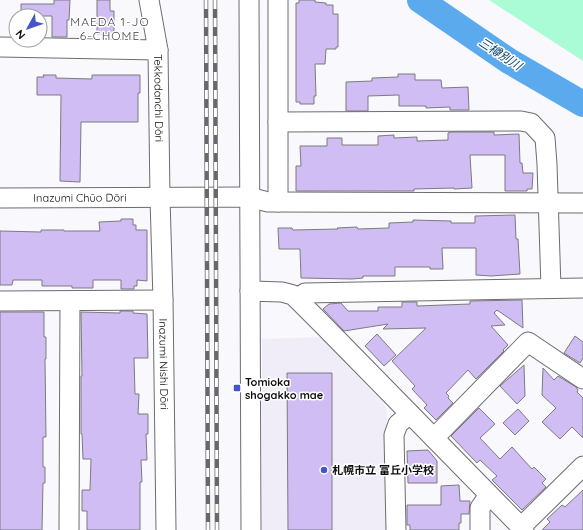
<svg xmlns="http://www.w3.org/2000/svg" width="583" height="530" font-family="Quicksand,'Noto Sans JP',sans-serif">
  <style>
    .built { fill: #f0edf9 }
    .green { fill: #aafcd6 }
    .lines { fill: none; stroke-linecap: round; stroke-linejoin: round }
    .river { stroke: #5baaee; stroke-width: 26 }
    .building { fill: #cfbdf3; stroke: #7c7b7f }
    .minor-casing { stroke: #6d6c70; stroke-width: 21 }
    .minor { stroke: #fff; stroke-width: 19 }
    .rail-casing { stroke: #68686a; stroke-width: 4.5 }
    .rail { stroke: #fff; stroke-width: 3; stroke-dasharray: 9; stroke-linecap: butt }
    .poi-dot { fill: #4355c9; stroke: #fff; stroke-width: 1.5 }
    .labels { text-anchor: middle; stroke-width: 3; stroke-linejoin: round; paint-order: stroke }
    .street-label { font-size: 11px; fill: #0d0d0e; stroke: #fff }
    .poi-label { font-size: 11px; font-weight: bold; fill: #0d0d0e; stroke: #fff; text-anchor: start }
    .neighbourhood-label { font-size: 12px; letter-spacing: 1px; fill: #444347; stroke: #fff }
    .water-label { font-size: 12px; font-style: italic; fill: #064470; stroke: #fff }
  </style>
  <rect width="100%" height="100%" fill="#f9f8fc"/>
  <path class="built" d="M321 337 383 403 387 410 386 530H262V339Z"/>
  <path class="green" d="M489 0H583V61Z"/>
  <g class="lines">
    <path class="river" d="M420 0 509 61 583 104"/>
  </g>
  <path class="building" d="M54 0H70L69 20H67V37H52V16H21V4H54Z
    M97 0H110V11H114V34H97Z
    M299 0H315V2L326 3V5H333V14H338V47H336V49H326L325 64H315L316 96H314V104H300V102H296V3H299Z
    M398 74H415V80H441L442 88 468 87 469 110H450V107L426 108V106H399V95L368 96V111H346V82L372 81V78L398 77Z
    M43 75H56V78L92 79V75H140V93H138V122H81L80 182 60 181 61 95H37V77H44Z
    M451 132H494V135L519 134 520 163H522L523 173H533L532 189H527V191H505V155H470L472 188 454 189V188L414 189V191H296V166H301L300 146H327V138H342V145H378V136L394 135V138L417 137V141L448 140V133Z
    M515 215 516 239H518L520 274 491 276 476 275V248H442L443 269H430V267H395V276H363V278L352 279 301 278 300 249H279L278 228H292L293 230 338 229 337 228 357 227 358 229 389 228V223L413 222V220L451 221V223H475V216Z
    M121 219H133V225H136V230H147V281L137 280V286H134V289H121V280H93V288H72V286H42V280H13L12 285H0V231L41 232V230H64V231H100L99 222 121 221Z
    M522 300 523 328 497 310 494 313 505 325 491 326 508 345 503 350 504 351 476 379 468 370 446 393 449 396 448 398 453 403 436 420 424 408 427 405 412 389 415 386 392 361 426 328 383 329 388 324 344 331 323 309 329 304 341 303 348 311H378V307H402V302H417V306L470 304V301Z
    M120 311H133V313L147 314 148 358H134L135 394H139L138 414H148V434H146L147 460H141L142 482H140V530H87V511H82V490H90L91 459H83L82 434H81V376H82L81 312 120 313Z
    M0 312H44V337H46V359H45L46 437H43V467H45V483H43L42 530H0Z
    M377 334 396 355 384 366 365 346Z
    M575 336 583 342V358L580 363 564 353Z
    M524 365 525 396 517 404 500 386Z
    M543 368 554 380 558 376 576 387 578 390 577 392 583 398V438L572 427 560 439 542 422 556 408 542 395Z
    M287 373H332V530H288Z
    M479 408 495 424 480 438 500 459 512 447 532 469 534 467 546 479 542 483 546 487 522 510 492 480 497 476 480 460 477 463 451 436Z
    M518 409 529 421 515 435 503 423Z
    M428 450 437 461V483H408L407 451Z
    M459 485 460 501H470L469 514H461V523H459V530H410V525H407V505H441V486Z
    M583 490V530H542L550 522 547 519 562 505 565 507Z"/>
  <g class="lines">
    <g class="minor-casing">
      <g id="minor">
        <path id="s1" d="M149 0 158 50 160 198 163 300 166 530"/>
        <path d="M249 0 251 530"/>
        <path d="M278 0V202"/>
        <path d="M0 47 158 50"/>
        <path d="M278 122 521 121 531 123 545 138 547 164 551 288"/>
        <path id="s2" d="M0 198 249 197 268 202H278L583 203"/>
        <path d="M250 291 282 292 293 295 326 328 524 530"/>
        <path d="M297 299 305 293 583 288"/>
        <path d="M0 301 163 300"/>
        <path d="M434 438 528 342 583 379"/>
        <path d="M521 527 583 466"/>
        <path d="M69 530 70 301"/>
        <path d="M396 530 394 435 398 424 410 414"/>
        <path d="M480 530V508L489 495"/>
      </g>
    </g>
    <use href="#minor" class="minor"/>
    <g class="rail-casing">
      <path id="rail" d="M206 0 208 530
        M215 0 217 530"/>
    </g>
    <use href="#rail" class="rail"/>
  </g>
  <g class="poi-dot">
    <rect x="233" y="384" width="8" height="8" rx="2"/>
    <circle cx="324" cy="470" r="4"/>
  </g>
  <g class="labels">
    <g class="street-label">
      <text dy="4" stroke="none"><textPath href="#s1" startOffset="99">Tekkodanchi Dōri</textPath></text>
      <text dy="4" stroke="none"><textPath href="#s2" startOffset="80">Inazumi Chūo Dōri</textPath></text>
      <text dy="4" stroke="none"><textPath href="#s1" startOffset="365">Inazumi Nishi Dōri</textPath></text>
    </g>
    <g class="poi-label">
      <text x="245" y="386">Tomioka<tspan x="245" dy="13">shogakko mae</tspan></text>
      <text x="332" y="474">札幌市立 富丘小学校</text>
    </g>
    <g class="neighbourhood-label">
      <text x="110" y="26">MAEDA 1-JO<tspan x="110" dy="14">6-CHOME</tspan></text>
    </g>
    <g class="water-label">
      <text transform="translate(500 54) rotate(33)" y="4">三樽別川</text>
    </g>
  </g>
  <g transform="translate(28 28) rotate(230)"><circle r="19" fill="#ffffff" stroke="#9e9e9f"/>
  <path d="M0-3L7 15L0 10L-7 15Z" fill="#4355c9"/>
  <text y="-6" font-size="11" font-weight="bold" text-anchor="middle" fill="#0d0d0e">N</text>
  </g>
</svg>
